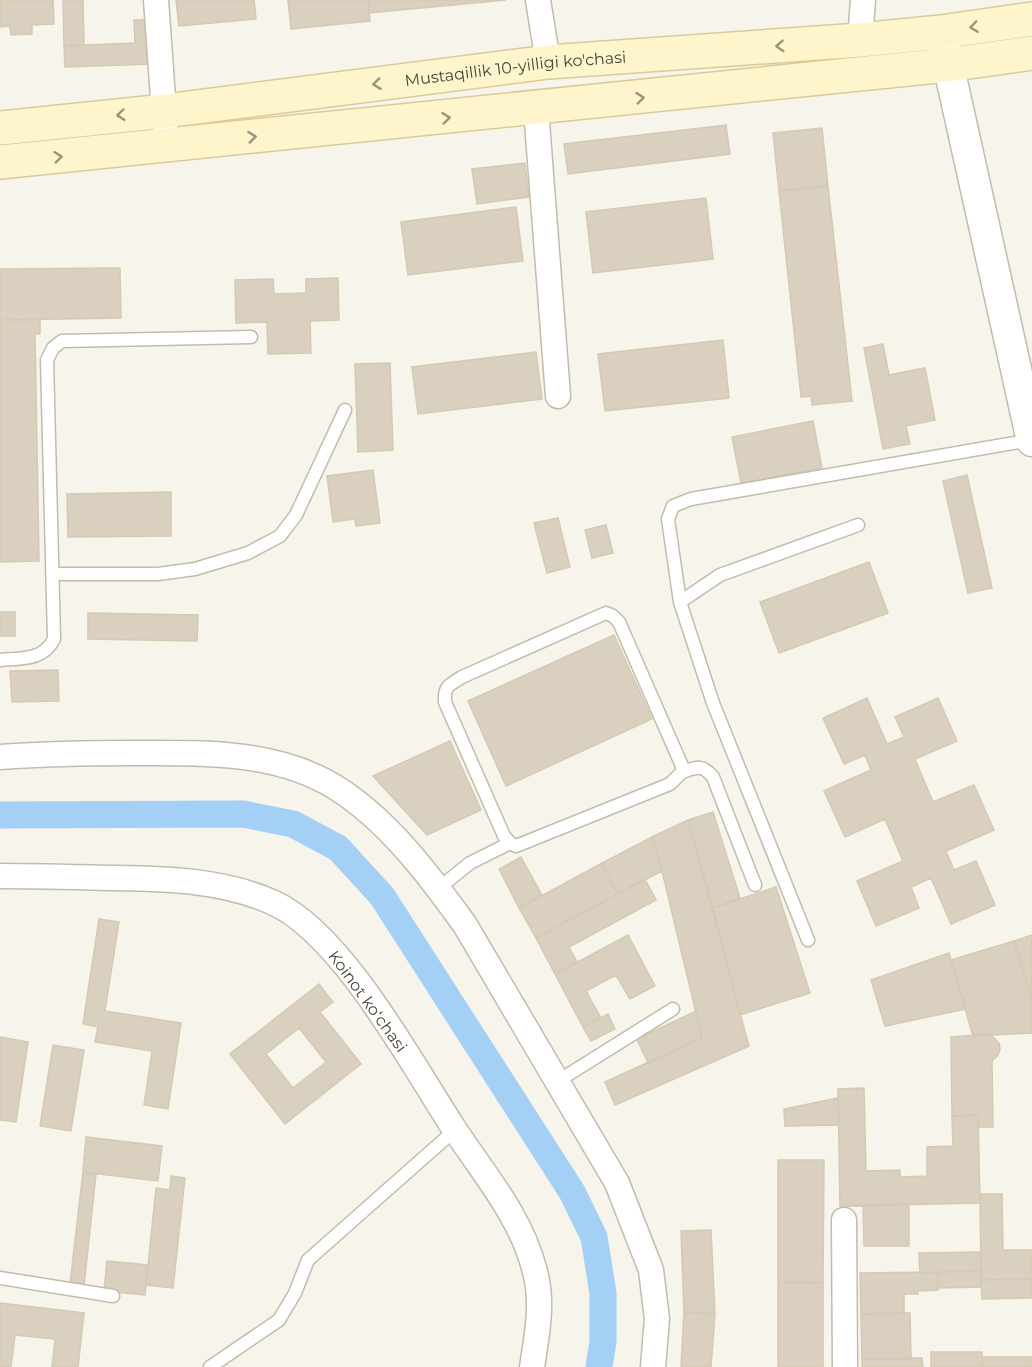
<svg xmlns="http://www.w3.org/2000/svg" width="1032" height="1367" font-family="Montserrat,sans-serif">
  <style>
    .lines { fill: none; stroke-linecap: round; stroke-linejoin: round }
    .canal { stroke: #a4d0f6; stroke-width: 27 }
    .building { fill: #d9d0bf; stroke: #d5c9b2; stroke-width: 1.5; fill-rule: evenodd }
    .service-casing { stroke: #c3bcac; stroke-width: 15 }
    .minor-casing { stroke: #c3bcac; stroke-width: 27 }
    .tertiary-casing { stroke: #c3bcac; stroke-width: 33 }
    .secondary-casing { stroke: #dacb97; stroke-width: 36 }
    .service { stroke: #fff; stroke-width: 12 }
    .minor { stroke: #fff; stroke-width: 24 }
    .tertiary { stroke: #fff; stroke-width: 30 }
    .secondary { stroke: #fff5cc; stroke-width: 33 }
    .oneway { stroke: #9d947b }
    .labels { text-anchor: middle; stroke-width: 4.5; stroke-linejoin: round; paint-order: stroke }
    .street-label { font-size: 16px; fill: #4c4538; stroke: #fff }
  </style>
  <rect width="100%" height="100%" fill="#f6f4eb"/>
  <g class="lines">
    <path class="canal" d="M0 815 243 814 293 824 338 848 382 896 572 1192 594 1237 603 1293V1342L599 1367"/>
  </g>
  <path class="building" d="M0 0H53L54 24 32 25V34L11 35 10 26 0 27Z
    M63 0H83L84 45 64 46Z
    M176 0H254L256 19 179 26Z
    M288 0H368L370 21 291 29Z
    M368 0H506L369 13Z
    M134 20H152L154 64 65 67 64 46 135 43Z
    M726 125 730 154 568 174 564 144Z
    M822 128 828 186 779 191 773 133Z
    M525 163 529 197 477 204 472 169Z
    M828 186 852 401 812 405 811 396 801 397 779 191Z
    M706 198 713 259 593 273 586 212Z
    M516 207 523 261 408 275 401 222Z
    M120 268 121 318 0 320V269Z
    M338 278 339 320 310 321 311 353 268 354 267 322 236 323 235 280 273 279 274 294 306 293V279Z
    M0 320H40V334H35L39 561 0 562Z
    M723 340 729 398 605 411 598 354Z
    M883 344 889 375 925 368 935 420 906 426 910 444 883 449 864 348Z
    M536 352 542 399 418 414 412 367Z
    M390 363 393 450 358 452 355 364Z
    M813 421 822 468 741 483 732 437Z
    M373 470 380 523 356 526 355 519 333 522 327 476Z
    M967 475 992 588 968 593 943 481Z
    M171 492V536L68 537 67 494Z
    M558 518 570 567 547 573 534 523Z
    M606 525 613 553 592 558 585 530Z
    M869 562 888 613 779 653 760 602Z
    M0 612H15V636H0Z
    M88 613 198 615 197 641 88 639Z
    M614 635 652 719 506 786 468 701Z
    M58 670 59 701 12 702 10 671Z
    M867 698 887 744 904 737 895 717 938 698 957 741 915 759 933 802 974 785 994 830 946 851 954 870 976 861 995 905 951 924 931 878 911 887 919 908 876 926 857 881 903 861 885 819 845 837 824 791 871 770 865 755 844 764 823 718Z
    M450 741 481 810 427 835 373 776Z
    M713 812 740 898 713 908 688 820Z
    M688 820 749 1046 615 1105 605 1082 702 1038 662 871 652 837Z
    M652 837 662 871 618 894 602 863Z
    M521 857 542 895 519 908 499 869Z
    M602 863 618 894 536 938 519 908Z
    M645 879 656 900 569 947 577 962 555 974 536 938Z
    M776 887 810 993 740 1015 713 908Z
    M99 919 119 922 105 1011 181 1023 168 1109 144 1105 152 1051 95 1042 98 1027 83 1024Z
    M628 935 655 986 630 999 616 975 586 991 601 1018 583 1027 555 974Z
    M1032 935V999L1014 941Z
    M1014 941 1032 999V1033L973 1036 951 960Z
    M949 953 966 1009 885 1026 871 980Z
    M319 984 333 1002 320 1012 361 1064 285 1124 230 1054ZM299 1028 326 1062 293 1088 266 1054Z
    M696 1011 702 1038 648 1063 637 1039Z
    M608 1014 615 1029 591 1041 583 1027Z
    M990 1034 999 1043 1000 1049 998 1055 992 1061 993 1127H978V1115L952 1116 951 1037Z
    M0 1037 28 1042 16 1122 0 1120Z
    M53 1045 84 1050 71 1131 40 1126Z
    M864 1088 866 1171 900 1170V1177L927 1176V1147L953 1146 952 1116 978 1115 980 1203 840 1206 838 1089Z
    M838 1098 839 1125 785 1126 784 1109Z
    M86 1137 162 1146 158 1181 83 1172Z
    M778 1160H824L823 1283 778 1282Z
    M83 1172 96 1174 84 1286 70 1284Z
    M171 1176 185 1178 173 1288 146 1285 156 1188 170 1190Z
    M980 1194H1002L1003 1250H1032V1279L981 1280Z
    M909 1204V1246H864L863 1205Z
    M711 1230 715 1314 684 1312 681 1231Z
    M981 1252V1271L920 1273 919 1253Z
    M107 1261 148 1265 145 1295 104 1291Z
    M981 1271V1287L938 1288V1272Z
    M938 1272V1290L918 1291V1294H904V1313L861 1314 860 1273Z
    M1032 1279V1298L982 1299 981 1280Z
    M778 1282 823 1283V1367H778Z
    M0 1303 84 1313 78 1367H52L55 1339 15 1335 11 1367H0Z
    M684 1312 715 1314 711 1367H681Z
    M910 1313 911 1359H862L861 1314Z
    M931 1352H982V1367H931Z
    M982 1357H1032V1367H982Z
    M922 1358 923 1367H862V1359Z"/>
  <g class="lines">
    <g class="service-casing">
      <path id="service" d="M52 574H158L195 569 248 553 280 536 296 515 345 410
        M680 602 720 575 858 525
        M606 613 613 616 619 622 682 766V772L670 784 516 846 510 843 504 836 445 702C444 686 449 685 462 677Z
        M0 660C21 658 43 661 54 639L47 360 53 348 62 341 251 337
        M682 772C697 767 702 764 713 777L755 885
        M439 888 470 863 510 843
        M808 940 713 703 680 602 668 519 673 506 691 499 1031 440
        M558 1081 673 1009
        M0 1278 113 1296
        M210 1367 279 1320 295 1293 308 1260 455 1130"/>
    </g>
    <g class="minor-casing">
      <path id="minor" d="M156 0 165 126
        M538 0 548 62
        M860 40 863 0
        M536 109 558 396
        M0 757C44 754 88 753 132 753 200 753 275 750 335 787 388 820 429 875 465 925L617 1183 651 1270 657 1319 653 1367
        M0 876C36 876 73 877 109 878 164 879 222 879 274 903 342 934 412 1064 453 1127 483 1173 520 1215 534 1268 544 1301 537 1334 532 1367
        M844 1220 845 1367"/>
    </g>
    <g class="tertiary-casing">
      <path id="tertiary" d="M943 41 1032 441"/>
    </g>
    <g class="secondary-casing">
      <g id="secondary">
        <path id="s1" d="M0 128 165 111 548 62 860 40 941 32 1032 19"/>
        <path d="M0 162 947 65 1032 53"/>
      </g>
    </g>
    <use href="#service" class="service"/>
    <use href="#minor" class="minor"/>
    <use href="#tertiary" class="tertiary"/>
    <use href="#secondary" class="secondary"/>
  </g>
  <defs><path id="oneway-chevron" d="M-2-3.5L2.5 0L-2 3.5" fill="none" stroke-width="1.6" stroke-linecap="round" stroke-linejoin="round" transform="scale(1.5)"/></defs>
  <g class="oneway">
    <use href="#oneway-chevron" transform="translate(974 27) rotate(172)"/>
    <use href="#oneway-chevron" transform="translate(780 46) rotate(176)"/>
    <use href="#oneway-chevron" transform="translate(377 84) rotate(173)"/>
    <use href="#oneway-chevron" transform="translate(640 98) rotate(-6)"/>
    <use href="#oneway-chevron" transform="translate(121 115) rotate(174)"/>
    <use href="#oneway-chevron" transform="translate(446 118) rotate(-6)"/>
    <use href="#oneway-chevron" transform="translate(252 137) rotate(-6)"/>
    <use href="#oneway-chevron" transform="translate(58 157) rotate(-6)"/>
  </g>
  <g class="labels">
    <g class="street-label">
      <text dy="6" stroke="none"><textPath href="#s1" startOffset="519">Mustaqillik 10-yilligi ko'chasi</textPath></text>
      <text transform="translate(368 1001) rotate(54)" y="6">Koinot koʻchasi</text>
    </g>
  </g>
</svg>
